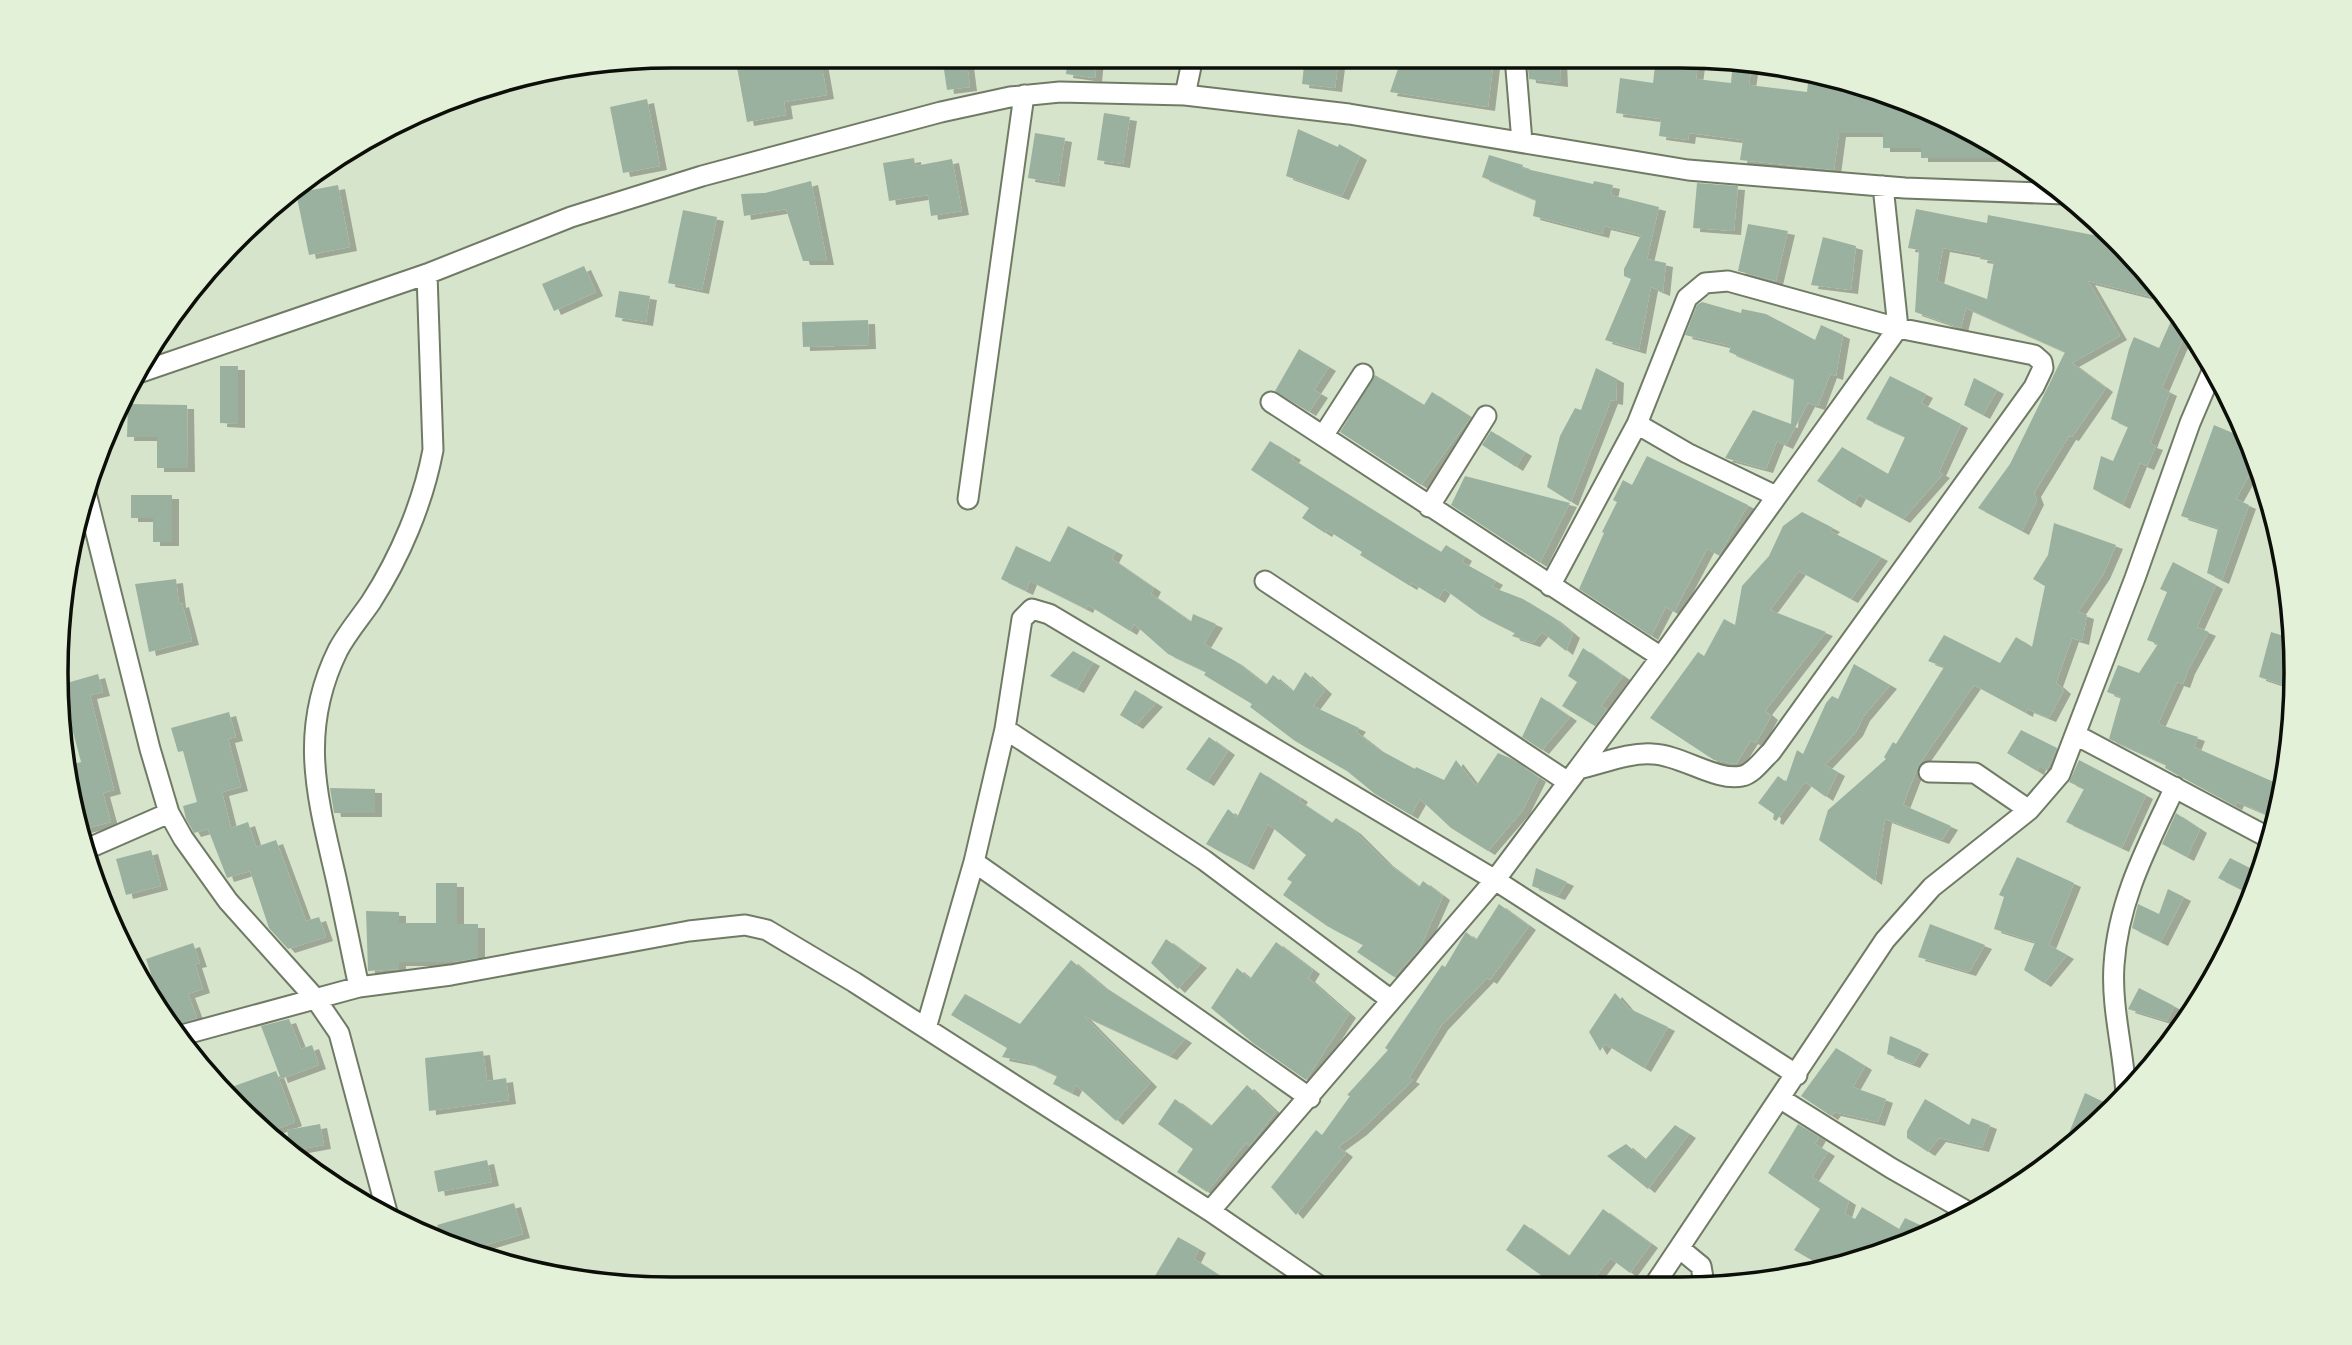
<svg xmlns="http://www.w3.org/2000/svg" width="2352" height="1345" font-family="'Exo 2',sans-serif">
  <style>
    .building { fill: #9bb1a0; fill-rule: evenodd; filter: url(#shadow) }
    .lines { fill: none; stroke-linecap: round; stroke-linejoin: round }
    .minor-casing { stroke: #707b65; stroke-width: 23 }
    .minor { stroke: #fff; stroke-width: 19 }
    .rim { fill: none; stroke: #0b0f08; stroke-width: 3.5 }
  </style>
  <defs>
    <filter id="shadow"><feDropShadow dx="7" dy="4" stdDeviation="0" flood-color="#0004"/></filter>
  </defs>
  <rect width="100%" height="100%" fill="#d7e4cc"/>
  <path class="building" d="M735 56H820L827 95 784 102 786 115 747 122Z
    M942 56H966L970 87 947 90Z
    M1068 56 1097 57 1095 78 1066 74Z
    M1305 57H1339L1335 88 1302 84Z
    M1402 57H1427L1457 67 1458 57H1494L1488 107 1390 92Z
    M1527 57H1560L1561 83 1529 79Z
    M1656 57H1699L1696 79 1731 83 1733 60 1752 63 1749 85 1807 92 1808 83 1838 87 1837 92H1859L1860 96H1886L1987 139 2015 158H1921V148H1883V133H1839L1834 170 1740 160 1743 140 1689 133 1688 140 1659 136 1661 119 1616 113 1620 78 1653 83Z
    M647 99 660 166 623 173 610 107Z
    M1104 113 1130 117 1123 164 1097 160Z
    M1298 129 1338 147 1339 144 1360 156 1342 196 1286 176Z
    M1035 133 1065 138 1058 183 1028 178Z
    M1489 155 1523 165 1522 168 1593 184 1594 181 1613 185 1611 195 1659 207 1647 259 1666 263 1663 292 1651 287 1639 350 1605 340 1631 279 1624 276V269L1641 235 1604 226 1602 234 1533 216 1536 200 1482 177Z
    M914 158 915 166 952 159 962 211 931 216 928 195 889 201 883 163Z
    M811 181 827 261H803L786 209 744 216 741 194 765 193Z
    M1697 183 1738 186 1734 231 1693 228Z
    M338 185 350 247 309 255 296 193Z
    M1916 209 1987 223 1988 215 2114 239 2172 302 2088 281 2120 336 2072 363 2106 388 2072 437 2069 436 2034 493 2037 501 2022 531 1978 508 2010 464 2065 352 1966 308 1961 328 1915 312 1919 250 1908 248ZM1943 248 1981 255 1980 259 1994 261 1987 299 1937 281Z
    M683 210 717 217 702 290 668 283Z
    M1748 224 1788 231 1776 281 1738 271Z
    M1823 237 1856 246 1851 290 1811 285Z
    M584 266 596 292 554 311 542 284Z
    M619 291 650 296 646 322 615 317Z
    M1702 302 1741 313 1742 309 1766 314 1815 340 1821 325 1843 335 1836 376 1830 374 1818 406 1808 403 1786 445 1777 441 1766 469 1725 458 1753 410 1791 424 1794 379 1729 352 1731 346 1685 335 1697 305Z
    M2176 310 2188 328 2162 388 2170 392 2150 444 2156 446 2147 466 2140 463 2123 505 2093 489 2101 456 2113 461 2128 427 2111 419 2129 349 2134 337 2159 348Z
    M868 320 869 345 803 347 802 322Z
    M1299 349 1329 367 1314 390 1321 394 1309 412 1275 391Z
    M220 366H238V424L220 423Z
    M1596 368 1617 379 1616 401 1611 400 1571 502 1547 487 1560 436 1575 408 1581 410Z
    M1375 375 1424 405 1432 392 1471 417 1421 485 1340 432Z
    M1890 376 1926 394 1921 403 1961 424 1939 472 1943 474 1903 519 1859 495 1854 504 1817 481 1842 447 1888 474 1905 437 1866 419Z
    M1974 378 1997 390 1983 415 1964 405Z
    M128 404 187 405 188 468H157V437H127Z
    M2214 425 2247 439 2256 463 2236 499 2249 505 2222 580 2207 573 2218 528 2181 516Z
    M1491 431 1525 452 1516 467 1482 445Z
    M1270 441 1294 456 1292 459 1413 535 1441 552 1446 545 1465 557 1462 562 1496 581 1492 587 1523 599 1554 618 1573 634 1566 651 1542 632 1533 643 1512 636 1515 633 1481 616 1444 589 1438 599 1412 583 1410 586 1360 555 1362 552 1327 530 1325 533 1302 518 1309 508 1251 470Z
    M1647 456 1748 505 1719 555 1707 549 1674 612 1666 607 1651 636 1579 589 1604 533 1602 532 1617 502 1613 500 1623 480 1632 485Z
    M1465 476 1570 503 1540 563 1451 505Z
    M131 495H172V542H153V518H131Z
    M1802 512 1833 528 1830 531 1881 557 1851 599 1799 571 1770 610 1826 632 1765 711 1771 716 1756 743 1751 740 1736 764 1714 760 1650 718 1698 652 1704 656 1724 619 1735 625 1742 586 1769 556 1783 526Z
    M2054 523 2116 545 2103 575 2078 612 2087 615 2082 641 2072 638 2056 683 2064 690 2049 718 2027 709 2026 713 1974 685 1918 766 1903 805 1951 826 1942 840 1885 819 1875 881 1819 840 1828 810 1886 759 1884 757 1893 742 1896 744 1944 667 1928 661 1944 635 2000 663 2016 637 2032 647 2045 586 2033 579 2048 555Z
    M1068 526 1116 551 1112 559 1154 588 1151 594 1191 622 1193 614 1216 624 1204 644 1235 661 1266 685 1273 675 1293 692 1305 672 1325 690 1313 706 1359 728 1356 732 1378 749 1415 769 1416 767 1444 780 1456 760 1476 786 1498 753 1512 759 1539 778 1523 810 1488 851 1451 828 1420 799 1411 815 1375 794 1347 771 1295 741 1250 707 1252 704 1204 675 1206 672 1168 654 1134 624 1130 631 1088 605 1086 609 1030 581 1026 591 1001 579 1016 546 1050 562Z
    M2173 562 2216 585 2197 627 2209 632 2188 670 2183 684 2177 682 2158 724 2198 737 2194 747 2283 786 2275 818 2237 802 2235 806 2165 768 2166 765 2109 739 2121 697 2107 692 2118 665 2139 673 2158 644 2147 640 2167 592 2160 589Z
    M176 579 179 604 182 603 192 641 149 652 135 584Z
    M2271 632 2294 639 2293 688 2259 677Z
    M1583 648 1623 676 1601 706 1607 709 1595 726 1562 706 1577 682 1568 676Z
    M1073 651 1093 662 1077 689 1050 676Z
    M1854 664 1890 685 1863 717 1856 732 1825 765 1838 772 1826 797 1805 782 1776 821 1773 819 1774 814 1758 803 1778 776 1786 782 1797 750 1803 754 1826 703 1832 696 1838 699Z
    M98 674 103 692 90 695 114 790 103 793 111 822 84 829 70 765 81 762 65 702 58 704 60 685Z
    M1135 690 1156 703 1136 725 1120 715Z
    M1541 697 1570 717 1542 750 1522 737Z
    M229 712 236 737 228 739 241 787 222 792 231 828 248 822 256 847 276 840 306 921 319 917 326 937 288 949 269 928 250 871 227 878 208 829 194 833 186 819 183 806 197 802 183 751 178 752 171 728Z
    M2021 730 2057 748 2047 770 2039 766 2037 771 2007 753Z
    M1209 737 1228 751 1207 782 1186 769Z
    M2079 760 2146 795 2122 848 2066 822 2084 789 2069 782Z
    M1260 772 1301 798 1299 801 1332 823 1336 818 1354 830 1386 862 1419 887 1423 881 1443 896 1420 948 1394 977 1357 952 1363 945 1327 926 1283 895 1292 882 1287 879 1306 855 1268 824 1247 866 1206 844 1228 809 1237 817Z
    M330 788 375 789V813H334Z
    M2176 813 2200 829 2187 857 2162 844Z
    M151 850 161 886 126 895 116 859Z
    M2017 857 2074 883 2049 945 2067 955 2044 983 2024 970 2035 942 1994 929 2004 897 1999 895Z
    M2230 858 2262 874 2252 895 2218 878Z
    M1536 868 1567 882 1558 896 1532 886Z
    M436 883H457V924H478V958L453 962H399V969L368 971 366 911 399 912V923H436Z
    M2168 889 2184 897 2161 942 2132 928 2138 904 2159 914Z
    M1499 904 1529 926 1490 980 1487 978 1441 1026 1409 1078 1413 1080 1360 1131 1338 1147 1346 1153 1296 1215 1271 1187 1316 1130 1322 1135 1350 1096 1347 1095 1388 1050 1385 1048 1442 965 1445 967 1464 935 1466 932 1476 940Z
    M1930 924 1985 945 1969 972 1918 957Z
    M1166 939 1200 964 1178 989 1151 963Z
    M1276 942 1313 970 1308 978 1349 1014 1306 1080 1253 1043 1211 1008 1237 968 1250 979Z
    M193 943 200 963 195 964 203 989 188 994 197 1018 175 1025 159 999 146 959Z
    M1071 960 1101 985 1185 1039 1170 1056 1084 1016 1150 1083 1116 1121 1076 1085 1072 1093 1053 1084 1057 1076 1027 1062 1002 1057 1007 1048 951 1015 965 994 1020 1024Z
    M2139 988 2174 1006 2167 1021 2128 1009Z
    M1615 993 1628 1008 1668 1027 1644 1068 1605 1044 1600 1051 1589 1032Z
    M289 1019 301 1049 312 1045 319 1065 281 1079 261 1026Z
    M1890 1036 1922 1050 1913 1064 1887 1054Z
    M1836 1048 1865 1066 1853 1087 1886 1099 1878 1122 1834 1112 1831 1116 1801 1096Z
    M483 1051 487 1081 506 1078 509 1100 429 1111 425 1058Z
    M276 1071 295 1122 272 1131 223 1090Z
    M1247 1085 1276 1112 1249 1146 1246 1143 1207 1192 1177 1172 1193 1149 1158 1124 1175 1099 1211 1126Z
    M2085 1093 2110 1105 2104 1118 2061 1153Z
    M1925 1099 1969 1125 1972 1118 1990 1125 1982 1148 1939 1138 1928 1152 1907 1138V1131Z
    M320 1124 324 1145 296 1150 290 1146 287 1130Z
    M1798 1124 1819 1137 1815 1144 1828 1152 1812 1177 1849 1201 1845 1214 1855 1219 1862 1207 1899 1229 1905 1218 1931 1230 1878 1256 1826 1268 1794 1250 1820 1209 1768 1173Z
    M1675 1125 1689 1134 1648 1189 1607 1156 1626 1144 1645 1160Z
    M487 1160 492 1182 438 1192 434 1171Z
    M514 1203 523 1234 469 1250 441 1238 437 1225Z
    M1603 1209 1651 1244 1630 1273 1610 1258 1590 1284H1553L1506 1250 1524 1224 1569 1256Z
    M1178 1237 1199 1249 1194 1259 1236 1286H1149Z"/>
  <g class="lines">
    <g class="minor-casing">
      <path id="minor" d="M1515 57 1522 142
        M1185 95 1193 57
        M141 372 427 274 571 217 702 176 941 112 1010 97 1060 92 1185 95 1349 114 1688 170 1905 188 2064 194
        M1271 402 1661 657 1898 328 1883 186
        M1637 424 1687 453 1776 496
        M1323 436 1363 374
        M86 493 150 749 169 813 183 838 228 901 315 998 339 1033 388 1216
        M968 499 1024 95
        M1429 507 1486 416
        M1265 581 1568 782
        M1005 729 1204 860 1391 1000
        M2076 735 2271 839
        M1578 769 1661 657
        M1929 772 1975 773 2029 810
        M89 848 169 813
        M974 862 1310 1098
        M359 987C351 950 344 914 336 878 317 796 298 731 338 650 347 633 360 618 371 602 400 557 423 503 433 450L427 274
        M926 1028 974 862 1005 729 1022 619 1032 609 1049 614 1495 880 1797 1075
        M182 1035 359 987 451 975 689 931 745 925 767 930 854 982 1210 1211 1318 1285
        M2126 1095C2124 1052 2111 1008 2114 965 2118 900 2148 845 2175 787
        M1781 1099 1891 1168 1968 1212
        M1210 1211 1495 880 1578 769C1601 764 1629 752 1653 754 1681 755 1717 782 1742 776 1753 774 1763 759 1771 752L2034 387 2043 368 2042 362 2034 355 1898 328 1728 281 1705 283 1687 298 1637 424 1550 586
        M1679 1248 1701 1266 1704 1284
        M1655 1284 1885 940 1932 887 2029 810 2060 774 2135 578 2190 423 2213 369"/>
    </g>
    <use href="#minor" class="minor"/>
  </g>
  <path d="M0 0H2352V1345H0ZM672 68H1680A604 604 0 0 1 2284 672V673A604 604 0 0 1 1680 1277H672A604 604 0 0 1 68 673V672A604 604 0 0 1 672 68Z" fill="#e4f1d9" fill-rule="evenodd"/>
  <path class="rim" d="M672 68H1680A604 604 0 0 1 2284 672V673A604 604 0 0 1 1680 1277H672A604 604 0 0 1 68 673V672A604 604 0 0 1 672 68Z"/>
</svg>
